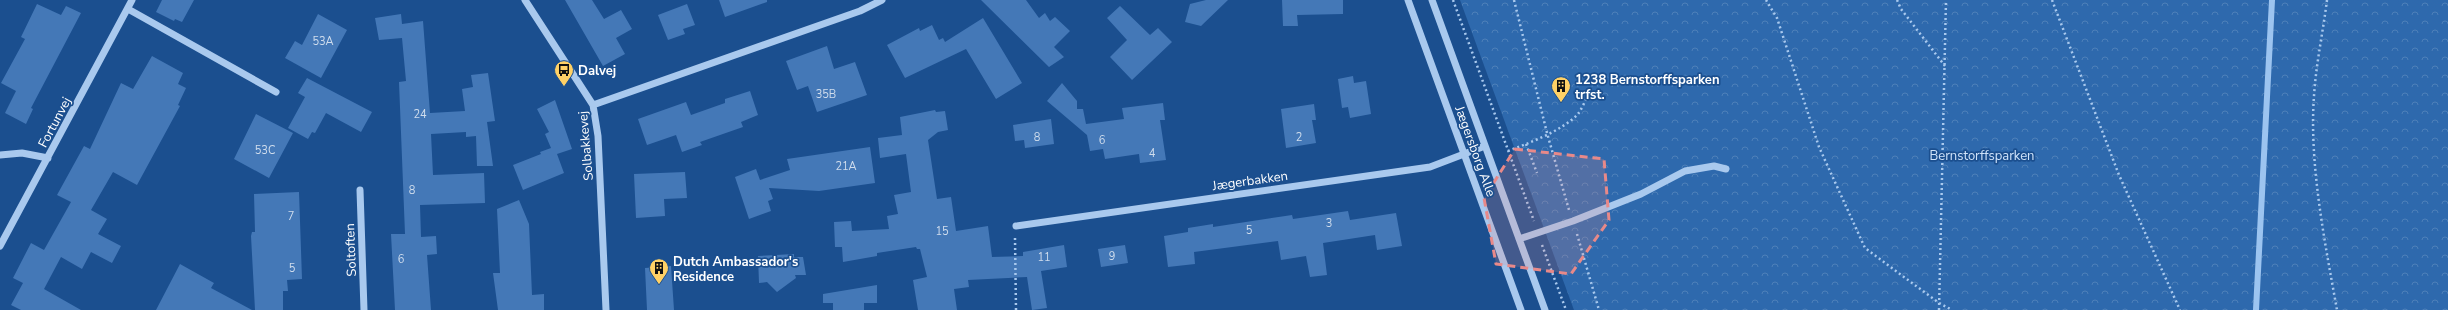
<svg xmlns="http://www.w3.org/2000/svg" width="2448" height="310" font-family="'Nunito Sans',sans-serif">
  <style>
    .park { fill: url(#park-crowns) }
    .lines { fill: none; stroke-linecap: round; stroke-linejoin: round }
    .stream { stroke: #9cc4f0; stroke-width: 6 }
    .building { fill: #4478b7 }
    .path { stroke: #a9c9ee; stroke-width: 2.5; stroke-dasharray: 2 3; stroke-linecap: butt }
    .minor { stroke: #a9c9ee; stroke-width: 7 }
    .marked { fill: #e88989; fill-opacity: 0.2; stroke: #e88989; stroke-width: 3; stroke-dasharray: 8 5; stroke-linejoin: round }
    .labels { text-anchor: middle; stroke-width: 3.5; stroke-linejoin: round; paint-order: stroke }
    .number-label { font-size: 11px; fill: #d0dded }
    .poi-label { font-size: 13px; font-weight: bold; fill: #fff; stroke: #1b4f8f; text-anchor: start }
    .street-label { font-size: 13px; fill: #fff; stroke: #1b4f8f }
    .park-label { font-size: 13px; fill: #cfe3fa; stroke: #1b4f8f }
  </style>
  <defs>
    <pattern id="park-crowns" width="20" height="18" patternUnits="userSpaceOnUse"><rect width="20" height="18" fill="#2e69ad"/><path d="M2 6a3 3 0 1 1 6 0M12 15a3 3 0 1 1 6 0" fill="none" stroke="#4d80b9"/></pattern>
  </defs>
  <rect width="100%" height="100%" fill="#1b4f8f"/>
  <path class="park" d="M1460 0H2448V310H1574Z"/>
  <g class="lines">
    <path class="stream" d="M2256 310 2272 0"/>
  </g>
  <path class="building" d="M162 0H194L182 22 175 19 174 21 156 12Z
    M565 0H592L604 19 621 10 632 29 616 38 625 54 603 66Z
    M719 0H767V2L725 17Z
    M981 0H1026L1039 18 1045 13 1050 21 1055 17 1070 31 1054 47 1064 57 1049 67Z
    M1206 0H1228L1201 26 1185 22 1190 4Z
    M1282 0H1343V14L1297 15 1298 26H1283Z
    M37 4 61 15 66 6 81 13 31 108 33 109 26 124 5 113 16 91 1 83 25 39 21 37Z
    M687 4 695 25 683 29 685 34 668 40 658 15Z
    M1120 6 1150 35 1158 28 1172 42 1132 80 1110 57 1127 40 1107 18Z
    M318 14 347 30 321 78 285 58 295 41 302 45Z
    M401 14 402 24 423 21 430 113 465 111 462 89 473 87 471 75 488 73 495 121 487 122 493 166H477L476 136 466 137V132L431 134 433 175 484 173 485 203 420 205 421 237 436 236 437 254 427 255 431 310H395L391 234H405L399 82 406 81 402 38 379 40 375 18Z
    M983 18 1022 83 996 99 966 49 905 78 887 45 919 28 920 31 932 25 939 40 943 38 945 42Z
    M827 46 834 69 855 62 867 95 817 112 808 86 797 90 786 61Z
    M152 56 183 73 178 84 186 88 178 105 180 106 137 185 113 172 91 210 107 219 98 234 121 246 112 263 91 252 82 269 61 257 44 289 81 310H21L11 305 23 283 13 278 31 243 44 250 71 202 57 195 84 146 90 149 121 83 133 89Z
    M1353 76 1354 83 1366 81 1371 114 1350 118 1348 107 1342 108 1338 79Z
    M307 78 372 112 361 132 326 113 315 133 312 132 308 139 288 128 305 97 298 93Z
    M1062 83 1077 101V109H1083L1086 124 1124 119 1122 108 1163 103 1165 120H1160L1166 160 1140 163 1139 154 1105 159 1103 149 1090 151 1087 135 1047 101Z
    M750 91 758 115 741 122 743 127 700 142 702 145 682 152 676 135 647 145 638 119 686 102 691 115 725 103V99Z
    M555 100 572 149 557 154 564 173 523 190 513 165 541 154 540 152 551 148 545 134 549 132 537 109Z
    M1314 104 1316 120H1312L1316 143 1286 148 1281 109Z
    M935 110 936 112 945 111 948 130 938 132 928 140 937 199 951 197 956 231 988 226 992 257 1023 256V252L1064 245 1067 267 1041 271 1047 308 1032 310 1027 277 968 280 969 287 954 289 957 310H918L913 280 927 277 920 249H917L916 247 877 253V256L843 262 842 247H835L834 222 851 221 852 231 889 229 887 216 898 214 894 195 911 192 906 154 880 158 878 138 902 135 900 117Z
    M256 114 293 133 269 178 234 159Z
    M1051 119 1054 144 1025 148 1024 140 1015 141 1013 125Z
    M870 147 875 183 819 191 769 188 773 199 768 201 771 211 749 219 735 177 756 169 760 180 790 170 787 159Z
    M685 172 687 198 664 199 665 216 636 218 634 174Z
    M299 192 302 279 287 280 288 291H283V310H255L251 236 252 232H255L254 194Z
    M519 200 529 224 532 295 544 294V310H498L493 273H500L497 209Z
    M1348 211 1350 220 1396 213 1402 246 1377 250 1375 235 1323 243 1327 275 1310 277 1306 256 1281 260 1278 241 1194 252 1195 264 1168 267 1164 236 1188 232V228L1213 224V227L1292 215 1293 219Z
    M1125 245 1128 263 1101 267 1098 249Z
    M794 254V257H803L806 275H795L796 278 777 292 767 282 759 283 758 256Z
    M180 264 214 283 211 288 252 310H156Z
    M671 266 674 310H647L645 268Z
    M877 285V303H864V310H833V303H823V294Z"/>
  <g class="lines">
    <path class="path" d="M1453 0 1534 221
      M1514 0 1547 133 1569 210
      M1766 0 1777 18 1819 147 1865 248 1939 303 1952 310
      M1897 0 1901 9 1945 66
      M2052 0 2119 175 2180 310
      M2327 0C2323 32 2316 64 2314 96 2309 164 2325 243 2337 310
      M1526 144 1537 173
      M1508 151C1529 143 1562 131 1578 114 1581 110 1584 103 1587 98L1602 92
      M1577 234 1599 310
      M1015 238 1016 310
      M1542 245 1566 310
      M1939 310 1946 0"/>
    <path class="minor" d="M525 0 593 105 598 136 606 310
      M1408 0 1521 310
      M1432 0 1545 310
      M128 9 276 92
      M593 105 860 11 882 0
      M0 155 22 153 48 158
      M360 190 364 310
      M1016 226 1430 167 1485 146
      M1519 239 1573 221 1641 194 1685 171 1714 166 1726 169
      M0 246 132 0"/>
  </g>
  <path class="marked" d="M1515 149 1604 159 1609 220 1571 274 1496 264 1484 198Z"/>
  <defs>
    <g id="bus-pin" transform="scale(1)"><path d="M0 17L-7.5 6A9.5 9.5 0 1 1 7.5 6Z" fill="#ffd166" stroke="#1b4f8f"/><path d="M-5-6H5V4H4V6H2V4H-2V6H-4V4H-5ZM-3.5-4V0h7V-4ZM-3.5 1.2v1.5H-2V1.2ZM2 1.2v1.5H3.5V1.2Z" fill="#111"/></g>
    <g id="building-pin" transform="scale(1)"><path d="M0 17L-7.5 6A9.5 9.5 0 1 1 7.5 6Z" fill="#ffd166" stroke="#1b4f8f"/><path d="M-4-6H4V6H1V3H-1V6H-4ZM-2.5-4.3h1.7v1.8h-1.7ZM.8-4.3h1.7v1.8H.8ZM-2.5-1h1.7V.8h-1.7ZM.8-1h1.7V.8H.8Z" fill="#111"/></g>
  </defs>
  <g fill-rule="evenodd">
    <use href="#bus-pin" x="564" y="70"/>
    <use href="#building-pin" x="1561" y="86"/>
    <use href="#building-pin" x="659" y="268"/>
  </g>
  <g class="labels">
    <g class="number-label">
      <text x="323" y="45">53A</text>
      <text x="826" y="98">35B</text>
      <text x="420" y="118">24</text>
      <text x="1037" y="141">8</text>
      <text x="1299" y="141">2</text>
      <text x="1102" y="144">6</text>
      <text x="265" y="154">53C</text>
      <text x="1152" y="157">4</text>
      <text x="846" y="170">21A</text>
      <text x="412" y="194">8</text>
      <text x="291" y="220">7</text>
      <text x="1329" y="227">3</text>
      <text x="1249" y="234">5</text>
      <text x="942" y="235">15</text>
      <text x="1112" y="260">9</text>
      <text x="1044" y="261">11</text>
      <text x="401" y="263">6</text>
      <text x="292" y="272">5</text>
    </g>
    <g class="poi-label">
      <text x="578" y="75">Dalvej</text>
      <text x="1575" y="84">1238 Bernstorffsparken<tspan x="1575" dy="15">trfst.</tspan></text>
      <text x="673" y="266">Dutch Ambassador's<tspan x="673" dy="15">Residence</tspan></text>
    </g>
    <g class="street-label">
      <text transform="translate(54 122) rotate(-62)" y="5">Fortunvej</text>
      <text transform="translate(585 146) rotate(-95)" y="5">Solbakkevej</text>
      <text transform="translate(1476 151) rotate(70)" y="5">Jægersborg Alle</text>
      <text transform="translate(1250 180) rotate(-8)" y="5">Jægerbakken</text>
      <text transform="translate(350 250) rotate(-92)" y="5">Soltoften</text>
    </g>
    <g class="park-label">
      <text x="1982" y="160">Bernstorffsparken</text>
    </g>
  </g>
</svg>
